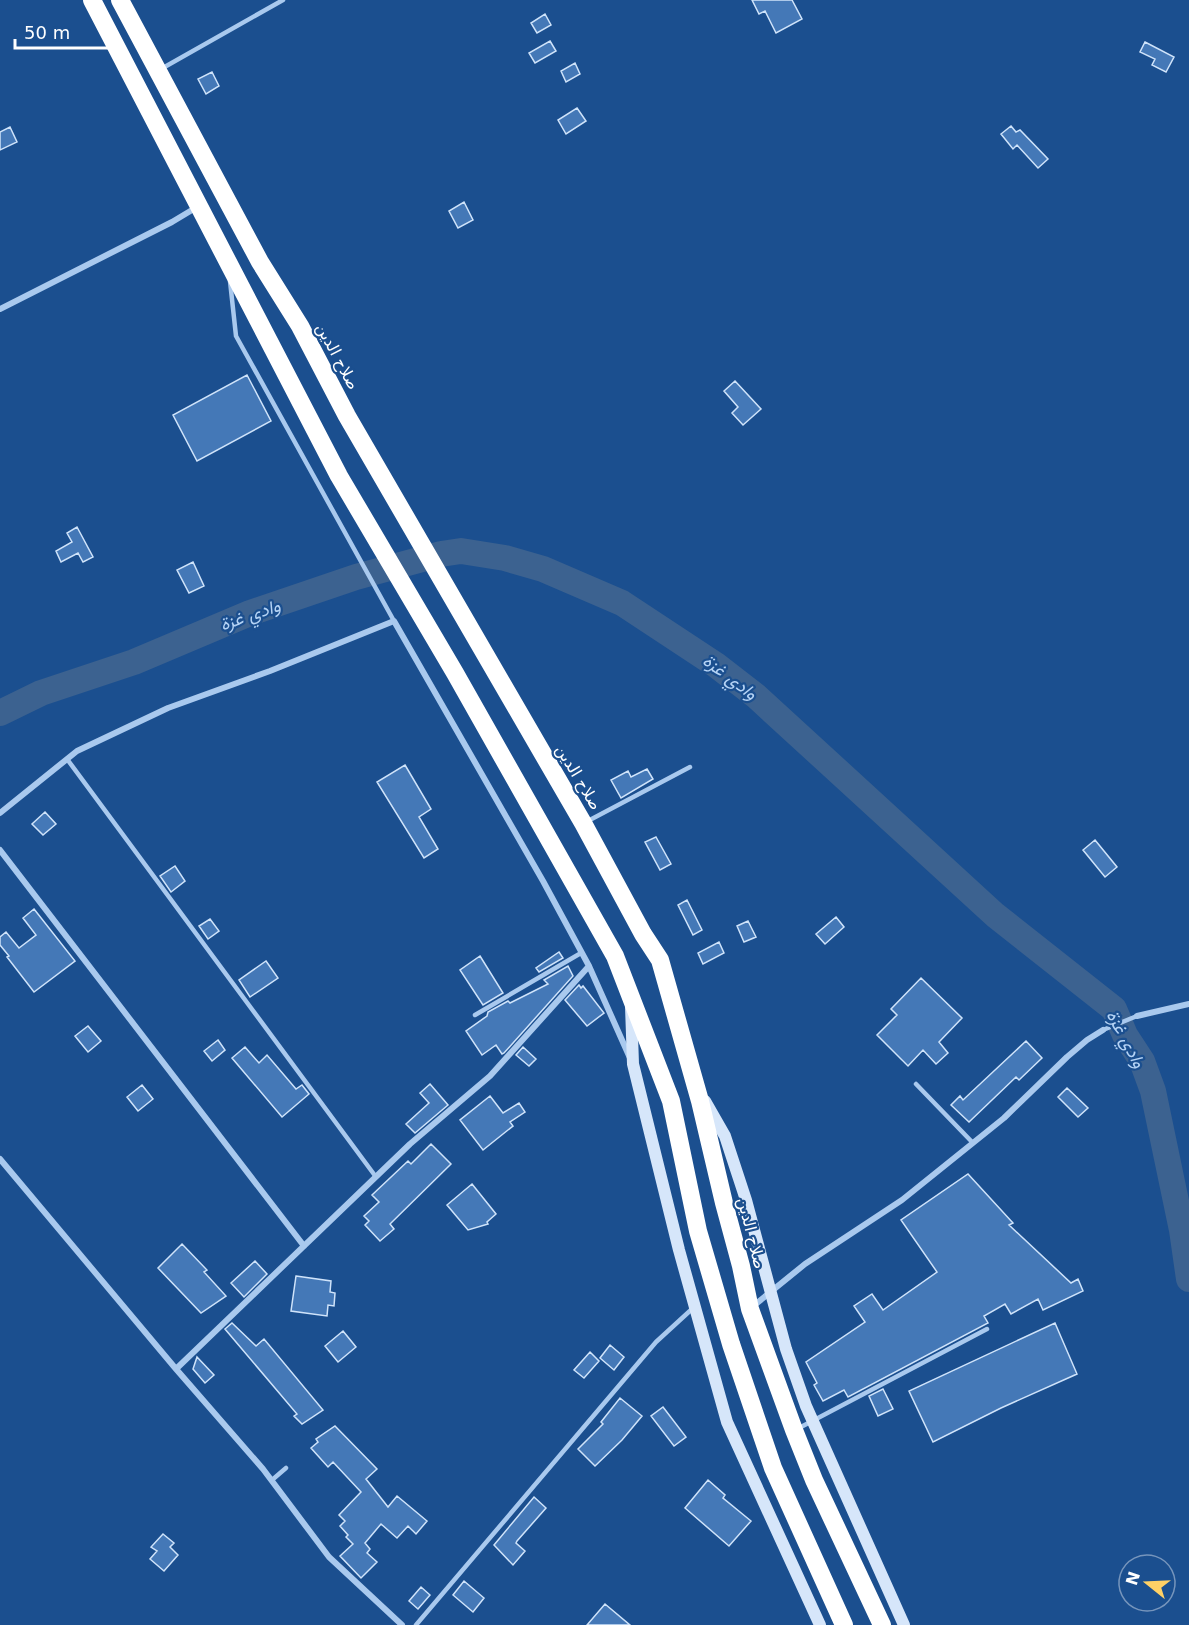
<svg xmlns="http://www.w3.org/2000/svg" width="1189" height="1625" font-family="'DejaVu Sans',Vazirmatn,sans-serif">
  <style>
    .lines { fill: none; stroke-linecap: round; stroke-linejoin: round }
    .river { stroke: #3c6290; stroke-width: 26 }
    .building { fill: #4478b7; stroke: #cfe3fa; stroke-width: 1.5 }
    .lane { stroke: #a9c9ee; stroke-width: 4.5 }
    .street { stroke: #a9c9ee; stroke-width: 6 }
    .secondary { stroke: #d6e6fa; stroke-width: 12 }
    .highway { stroke: #fff; stroke-width: 18 }
    .labels { text-anchor: middle; stroke-width: 4.5; stroke-linejoin: round; paint-order: stroke }
    .street-label { font-size: 16px; fill: #fff; stroke: #1b4f8f }
    .water-label { font-size: 18px; font-style: italic; fill: #b5d3f5; stroke: #1b4f8f }
  </style>
  <rect width="100%" height="100%" fill="#1b4f8f"/>
  <g class="lines">
    <path class="river" d="M0 713 41 693 134 662 250 613 356 577 441 554 461 551 505 558 543 569 622 603 716 665 756 696 995 915 1114 1009 1125 1035 1142 1061 1153 1091 1182 1230 1189 1279"/>
  </g>
  <path class="building" d="M752 0H792L802 19 776 33 765 11 759 14Z
    M545 14 551 25 537 33 531 23Z
    M550 41 556 51 535 63 529 53Z
    M1145 42 1174 57 1166 72 1152 65 1155 59 1140 52Z
    M575 63 580 74 566 82 561 71Z
    M212 72 219 86 206 94 198 79Z
    M577 108 586 121 566 134 558 120Z
    M1011 126 1016 132 1020 130 1048 159 1038 168 1017 145 1013 149 1001 134Z
    M10 127 17 142 0 150V132Z
    M464 202 473 220 458 228 449 211Z
    M247 375 271 421 197 461 173 415Z
    M735 381 761 409 743 425 732 413 738 407 724 391Z
    M77 527 93 557 83 562 78 553 61 562 56 551 72 542 67 533Z
    M193 562 204 586 189 593 177 570Z
    M405 765 431 809 419 817 438 849 424 858 377 782Z
    M647 769 653 779 621 798 611 780 628 771 631 777Z
    M45 812 56 824 43 835 32 824Z
    M656 837 671 864 660 870 645 842Z
    M1095 840 1117 867 1105 877 1083 850Z
    M175 866 185 881 171 892 160 876Z
    M687 900 702 930 693 935 678 905Z
    M34 909 75 961 34 992 7 957 9 956 0 945V937L6 932 19 948 36 935 23 918Z
    M836 917 844 927 825 944 816 934Z
    M210 919 219 931 208 939 199 926Z
    M748 921 756 937 744 942 737 926Z
    M719 942 724 953 703 964 698 953Z
    M559 952 563 958 539 972 536 968Z
    M480 956 503 993 483 1005 460 970Z
    M266 961 278 978 250 997 239 980Z
    M568 966 573 976 504 1053 502 1054 496 1045 482 1055 466 1031 487 1016 488 1012 508 1001 510 1003 548 984 544 980Z
    M921 978 962 1018 939 1042 948 1053 936 1064 923 1050 908 1066 877 1035 897 1015 891 1009Z
    M579 985 581 988 583 986 604 1013 587 1026 565 1000Z
    M88 1026 101 1041 88 1052 75 1036Z
    M218 1040 225 1050 212 1061 204 1051Z
    M1026 1041 1042 1058 1019 1080 1016 1077 969 1122 951 1105 960 1096 963 1100Z
    M245 1047 259 1063 267 1055 296 1089 302 1085 309 1094 282 1117 232 1058Z
    M523 1047 536 1059 529 1066 516 1055Z
    M430 1084 448 1105 415 1133 406 1124 429 1103 420 1093Z
    M142 1085 153 1099 138 1111 127 1097Z
    M1067 1088 1088 1108 1078 1117 1058 1097Z
    M490 1096 503 1113 519 1103 525 1112 510 1122 513 1126 483 1150 460 1120Z
    M431 1144 451 1164 390 1224 394 1229 380 1241 365 1225 369 1221 364 1216 379 1202 372 1195 408 1161 411 1164Z
    M968 1174 1013 1223 1009 1225 1071 1283 1078 1279 1083 1291 1043 1310 1038 1299 1011 1314 1005 1304 984 1316 988 1323 848 1397 844 1390 823 1401 814 1385 817 1383 806 1362 865 1322 854 1306 872 1294 883 1310 937 1272 901 1220Z
    M472 1184 496 1214 487 1222 488 1224 468 1230 447 1205Z
    M182 1244 207 1270 204 1272 226 1296 201 1313 158 1268Z
    M255 1261 267 1274 244 1297 231 1283Z
    M296 1276 331 1281 330 1292 335 1293 334 1306 328 1305 327 1316 291 1311Z
    M232 1323 256 1346 264 1339 323 1410 302 1424 294 1416 297 1414 225 1329Z
    M1055 1323 1077 1374 1001 1408 933 1442 909 1391Z
    M343 1331 356 1347 338 1362 325 1346Z
    M610 1345 624 1357 614 1370 600 1358Z
    M590 1352 599 1361 584 1378 574 1370Z
    M197 1357 214 1375 205 1383 193 1369Z
    M883 1389 893 1409 878 1416 869 1396Z
    M620 1398 642 1416 622 1440 595 1466 578 1449 603 1424 601 1422Z
    M663 1407 686 1437 674 1446 651 1416Z
    M335 1426 377 1469 366 1479 388 1507 397 1496 427 1521 416 1534 408 1526 397 1538 381 1524 365 1543 370 1549 367 1553 377 1562 361 1578 340 1556 353 1544 346 1537 348 1535 340 1526 345 1521 339 1515 361 1492 333 1462 328 1467 311 1448 318 1442 316 1439Z
    M708 1480 725 1495 723 1498 751 1521 729 1546 685 1508Z
    M534 1497 546 1508 517 1541 516 1543 525 1551 513 1565 494 1545Z
    M163 1534 174 1543 170 1547 178 1555 164 1571 150 1559 157 1551 151 1547Z
    M464 1581 484 1598 473 1612 453 1595Z
    M421 1587 430 1595 418 1609 409 1601Z
    M605 1604 630 1625H587Z"/>
  <g class="lines">
    <path class="lane" d="M161 69 283 0
      M230 281 236 336 394 621
      M67 759 376 1177
      M586 822 690 767
      M475 1015 581 953
      M1103 1030 1137 1016
      M916 1084 973 1143
      M799 1428 987 1329
      M272 1480 286 1468
      M416 1625 656 1342 692 1309"/>
    <path class="street" d="M0 309 172 222 197 207
      M0 813 77 751 168 708 270 671 394 621 543 881 589 966 630 1058
      M0 850 304 1246
      M1137 1016 1189 1004
      M0 1159 176 1369 263 1469 329 1557 402 1625
      M752 1307 805 1264 902 1200 1004 1118 1067 1057 1087 1040 1103 1030
      M176 1369 410 1144 490 1076 589 966"/>
    <path class="secondary" d="M631 1006 633 1064 679 1250 727 1422 820 1625
      M705 1101 725 1136 746 1200 786 1349 806 1406 904 1625"/>
    <path class="highway" d="M92 0 339 476 455 673 615 956 671 1101 698 1231 731 1344 773 1468 844 1625
      M120 0 260 262 300 326 347 416 583 823 643 934 660 960 700 1101 724 1203 741 1266 750 1309 794 1430 814 1480 882 1625"/>
  </g>
  <g class="labels">
    <g class="street-label">
      <text transform="translate(338 356) rotate(62)" y="6">صلاح الدين</text>
      <text transform="translate(579 777) rotate(59)" y="6">صلاح الدين</text>
      <text transform="translate(752 1233) rotate(76)" y="6">صلاح الدين</text>
    </g>
    <g class="water-label">
      <text transform="translate(250 615) rotate(-19)" y="6">وادي غزة</text>
      <text transform="translate(730 677) rotate(37)" y="6">وادي غزة</text>
      <text transform="translate(1126 1039) rotate(62)" y="6">وادي غزة</text>
    </g>
  </g>
  <g transform="translate(1147 1583) rotate(288)"><circle r="28" fill="#1b4f8f" stroke="#7695bc" stroke-width="1.5"/>
  <path d="M0-4.5L10 22L0 15L-10 22Z" fill="#ffd166"/>
  <text y="-9" font-size="16" font-weight="bold" text-anchor="middle" fill="#ffffff">N</text>
  </g>
  <path d="M15 39v9h105v-9" fill="none" stroke="#ffffff" stroke-width="3"/>
  <text x="24" y="39" font-size="18" fill="#ffffff" stroke="#1b4f8f" stroke-width="4.5" paint-order="stroke">50 m</text>
</svg>
